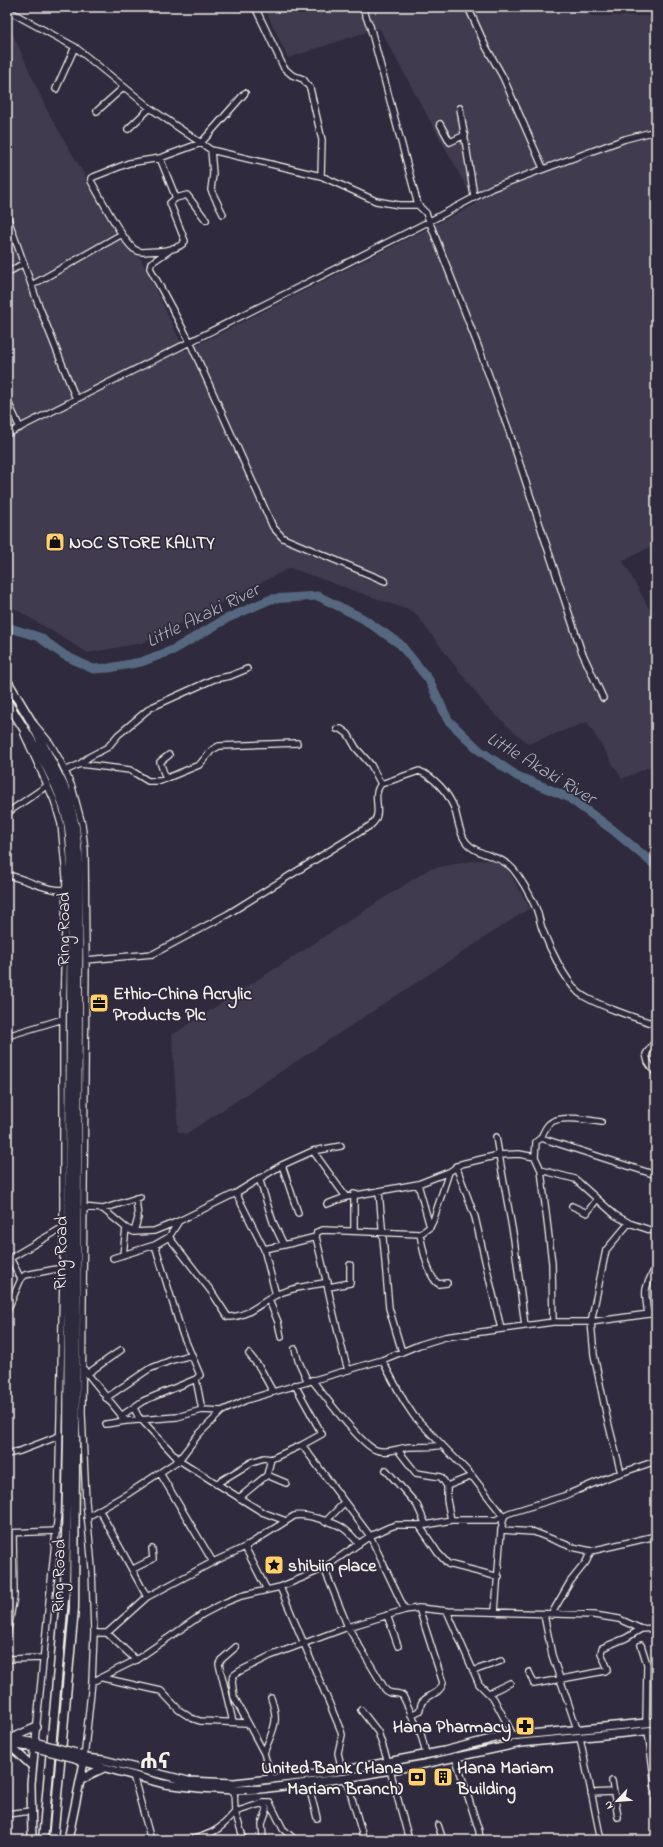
<svg xmlns="http://www.w3.org/2000/svg" width="663" height="1847" font-family="'Indie Flower','Noto Sans Ethiopic',sans-serif">
  <style>
    .built { fill: #413a50 }
    .lines { fill: none; stroke-linecap: round; stroke-linejoin: round }
    .river { stroke: #54677f; stroke-width: 9 }
    .minor-casing { stroke: #f4f1e8; stroke-width: 8 }
    .major-casing { stroke: #f4f1e8; stroke-width: 10 }
    .highway-casing { stroke: #f4f1e8; stroke-width: 11 }
    .minor { stroke: #2f2a3d; stroke-width: 5.5 }
    .major { stroke: #2f2a3d; stroke-width: 7 }
    .highway { stroke: #2f2a3d; stroke-width: 8 }
    .major-bridge-casing { stroke: #f4f1e8; stroke-width: 10; stroke-linecap: butt }
    .major-bridge { stroke: #2f2a3d; stroke-width: 7 }
    .labels { text-anchor: middle; stroke-width: 3.5; stroke-linejoin: round; paint-order: stroke }
    .poi-label { font-size: 18px; font-weight: bold; fill: #f4f1e8; stroke: #2f2a3d; text-anchor: start }
    .street-label { font-size: 18px; fill: #f4f1e8; stroke: #2f2a3d }
    .water-label { font-size: 19px; font-style: italic; fill: #acb3b9; stroke: #2f2a3d }
    .district-label { font-size: 22px; font-weight: bold; fill: #f4f1e8; stroke: #2f2a3d }
  </style>
  <rect width="100%" height="100%" fill="#2f2a3d"/>
  <filter id="ink" filterUnits="userSpaceOnUse"><feTurbulence type="fractalNoise" baseFrequency=".025" numOctaves="2"/><feDisplacementMap in="SourceGraphic" scale="8" xChannelSelector="R" yChannelSelector="G"/><feConvolveMatrix kernelMatrix="1 2 1 2 8 2 1 2 1" color-interpolation-filters="sRGB"/></filter>
  <g filter="url(#ink)">
    <path class="built" d="M264 7H586L591 16H656V544L623 561 656 621V764L622 779 587 722 528 744 486 706 414 612 290 568 142 643 88 653 7 604V21L47 110 115 228 142 261 185 351 476 204 379 28 288 58Z
      M477 860 503 862 530 908 186 1134 178 1132 172 1035 429 869Z"/>
    <g class="lines">
      <path class="river" d="M7 627 39 637 64 655 93 669 109 668 141 662 173 650 226 619 271 599 318 596 362 618 400 644 429 680 448 720 479 750 517 776 568 797 613 830 656 866"/>
      <g class="minor-casing">
        <path id="minor" d="M255 7 284 68 292 75 303 79 310 88 322 140 321 176
          M362 7 370 26 418 205
          M468 7 485 45 503 77 543 168
          M7 10 75 47 150 108 211 150 321 176 376 201 399 205H418L426 213 480 351 510 434 581 650 603 698
          M56 89 75 47
          M460 108 474 196
          M97 111 124 87
          M440 124 450 142 465 135
          M128 129 150 108
          M211 150 213 174 211 190 223 214
          M160 158 176 198 170 203 185 241C178 252 154 251 143 252 139 252 137 251 134 249 122 240 100 196 91 181V178L129 163 160 158 201 143 245 93
          M176 198 187 195 206 220
          M7 216 37 301 76 399
          M173 248 151 263 150 268 190 342 273 527 283 538 385 581
          M7 273 24 263
          M32 285 122 234
          M7 400 20 428
          M7 434 430 221 492 188 625 139 656 131
          M35 725 50 743 61 762 72 787 82 824 85 850 86 960 82 1414 86 1501 92 1568 94 1633 92 1682 84 1759
          M337 729H341L348 734 356 748 371 765 381 784
          M24 734 54 800 61 824 66 877 63 1019V1275L58 1512 35 1742
          M80 764 89 757 108 747 118 735 150 708 214 679 230 676 247 669
          M65 771 80 764 130 770 148 781H160L199 765 212 750 219 746 297 743
          M166 779 160 762 169 755
          M7 813 48 785
          M7 875C27 879 45 891 66 890
          M86 960 153 954 228 914 371 825C385 813 370 797 381 784L419 771C435 777 449 794 455 810 458 820 459 833 466 842 477 856 501 855 513 869 522 880 530 895 536 908 539 915 540 924 543 931 550 949 564 978 578 992 588 1002 640 1020 656 1024
          M7 1036 63 1019
          M656 1040 646 1054 648 1062 656 1074
          M601 1122C589 1120 558 1114 549 1124 545 1128 543 1133 541 1138L656 1175
          M541 1138 536 1142 535 1157 541 1170 552 1263 553 1322
          M313 1151 346 1197 418 1184 449 1172
          M282 1165 298 1213
          M456 1166 475 1217 501 1329
          M541 1170 575 1179 615 1215 629 1223 656 1232
          M259 1178 273 1222 284 1245
          M418 1184 430 1227
          M379 1191 389 1308 402 1352
          M236 1193 264 1249 276 1295
          M327 1204 346 1197
          M572 1206 587 1213 597 1199
          M83 1207 103 1209 126 1228 134 1232 154 1231 179 1221 236 1193 282 1165 313 1151 341 1146
          M103 1209 140 1197
          M354 1231V1194
          M134 1232 138 1218 136 1198
          M420 1234C422 1245 428 1279 439 1284L447 1283
          M169 1237 211 1291 228 1317C248 1317 260 1303 276 1295 291 1287 311 1286 328 1282
          M264 1249 284 1245 316 1237
          M123 1255 126 1228
          M10 1258 21 1279
          M113 1258 155 1245 169 1237 179 1221
          M7 1260 62 1228
          M329 1287 350 1283V1265
          M269 1300 278 1322 281 1337
          M7 1311 21 1279 25 1275 62 1268
          M648 1314C644 1290 644 1288 656 1267
          M525 1326 514 1239 499 1155 519 1154 535 1157
          M295 1349 298 1360 308 1382
          M249 1354 260 1368 273 1392
          M382 1360 404 1401 414 1416 472 1476 504 1517 501 1530 495 1612
          M82 1367 126 1421 177 1417 202 1410 222 1411
          M348 1370C335 1326 327 1281 316 1237L317 1232 323 1230 420 1234 430 1227 433 1221 449 1172 461 1164 499 1155 496 1137
          M87 1374 121 1350
          M196 1379 202 1410
          M312 1380C324 1395 361 1445 376 1450 387 1454 398 1448 409 1447 421 1446 431 1448 442 1445
          M295 1385 322 1434 302 1445 370 1536 405 1610
          M106 1398 149 1369 172 1360 192 1355
          M134 1408 138 1416 179 1460 262 1512 286 1521
          M121 1416 143 1401 196 1379 200 1375 181 1330 155 1245
          M106 1424 126 1421
          M398 1450 416 1473 441 1477 447 1486
          M7 1454 20 1451 59 1436
          M386 1470 417 1505 426 1525
          M160 1473 213 1562
          M621 1473 607 1418 594 1355 591 1322 606 1250 629 1223
          M267 1475 286 1483
          M216 1484 252 1462 264 1458 271 1459 302 1445
          M239 1498 267 1475 271 1459
          M100 1511 147 1597
          M87 1517 129 1493 179 1460 198 1435 222 1411 246 1400 382 1360 419 1345 445 1337 553 1322H591L656 1313
          M451 1520 447 1500V1486L472 1476
          M325 1522 344 1503
          M419 1525 438 1553 448 1564 499 1577
          M501 1530 534 1532 572 1547 591 1551 656 1536
          M7 1533 57 1531
          M245 1547 267 1590
          M324 1568 348 1627 385 1689C389 1696 398 1691 403 1696L421 1734 426 1754
          M133 1569 153 1559 152 1549
          M280 1587 341 1731 342 1735 338 1753 342 1770
          M447 1611 479 1684 494 1699 513 1735
          M387 1615 398 1646
          M544 1615 552 1655 577 1729
          M551 1615 570 1582 586 1562 591 1551
          M94 1633H107L147 1597 213 1562 245 1547 294 1516C303 1513 334 1522 343 1528 349 1532 354 1538 359 1544
          M107 1633 136 1660
          M7 1635 14 1596 13 1533
          M641 1645 647 1664 646 1723
          M7 1659 44 1658
          M473 1671 501 1661
          M529 1672 534 1684 605 1671 608 1669 601 1653 602 1648 626 1638 641 1629
          M103 1678 161 1691 179 1710 191 1718 200 1721 247 1723
          M92 1682 136 1660 203 1614 226 1602 241 1596 280 1587 302 1578 324 1568 370 1536 390 1527 396 1525H426L451 1520H496L509 1513 564 1496 609 1477 656 1461
          M489 1693 510 1683
          M361 1710 378 1732 388 1762
          M411 1715 419 1711C421 1708 420 1705 422 1702 429 1694 440 1694 443 1683L419 1608
          M233 1722 219 1664 221 1660 236 1647
          M648 1731 655 1786 656 1813
          M580 1738 601 1840
          M264 1753C273 1728 280 1724 271 1698
          M455 1756 479 1831 480 1840
          M390 1770 409 1840
          M133 1775 151 1840
          M346 1778 364 1840
          M272 1780 264 1753 234 1697 232 1681 234 1675 240 1671 270 1656 348 1627 405 1610 419 1608 447 1611 594 1615 619 1619 641 1629 656 1628
          M612 1781 618 1817
          M308 1783 317 1818
          M591 1793 613 1792
          M7 1814 31 1811
          M438 1825 443 1840
          M190 1840C213 1834 220 1830 235 1812L234 1790
          M244 1840 235 1812 263 1803H270L283 1829 295 1840
          M263 1840 262 1824 267 1810 263 1803"/>
      </g>
      <g class="major-casing">
        <path id="major" d="M7 1738 37 1743
          M11 1738 37 1727
          M8 1744 32 1766
          M9 1744 36 1748
          M81 1755 85 1758 104 1760 188 1781 234 1783 327 1773 367 1766 444 1751 499 1737 656 1722
          M75 1758 84 1762 164 1784 199 1788 234 1790 261 1789 346 1778 424 1764 521 1743 656 1730
          M80 1781 91 1774 104 1768
          M32 1840 31 1784 35 1742
          M68 1840 84 1762"/>
      </g>
      <g class="highway-casing">
        <path id="highway" d="M7 681 31 721 68 795 75 827 79 864 74 1608 53 1840
          M7 702C31 740 58 778 68 822 71 837 71 853 72 868L68 1439 65 1588 43 1840"/>
      </g>
      <use href="#minor" class="minor"/>
      <use href="#major" class="major"/>
      <use href="#highway" class="highway"/>
      <g class="major-bridge-casing">
        <path id="major-bridge" d="M38 1743 76 1753
          M36 1748 75 1758"/>
      </g>
      <use href="#major-bridge" class="major-bridge"/>
    </g>
  </g>
  <defs>
    <g id="shop-square" transform="scale(1)"><rect x="-9" y="-9" width="18" height="18" rx="4" fill="#ffd166" stroke="#2f2a3d"/><path d="M-5-2.5h2.3a2.7 3.5 0 0 1 5.4 0H5L5.5 6h-11ZM-1.5-2.5h3a1.5 2.3 0 0 0-3 0Z" fill="#111"/></g>
    <g id="office-square" transform="scale(1)"><rect x="-9" y="-9" width="18" height="18" rx="4" fill="#ffd166" stroke="#2f2a3d"/><path d="M-6-3h4V-5.5h4V-3h4V5H-6ZM-1-4.5V-3h2v-1.5ZM-6 0V1H6V0Z" fill="#111"/></g>
    <g id="sight-square" transform="scale(1)"><rect x="-9" y="-9" width="18" height="18" rx="4" fill="#ffd166" stroke="#2f2a3d"/><path d="M0-6L1.8-2.2L6-1.7L2.9 1.2L3.7 5.4L0 3.3L-3.7 5.4L-2.9 1.2L-6-1.7L-1.8-2.2Z" fill="#111"/></g>
    <g id="pharmacy-square" transform="scale(1)"><rect x="-9" y="-9" width="18" height="18" rx="4" fill="#ffd166" stroke="#2f2a3d"/><path d="M-2-6h4v4h4v4h-4v4h-4v-4h-4v-4h4Z" fill="#111"/></g>
    <g id="bank-square" transform="scale(1)"><rect x="-9" y="-9" width="18" height="18" rx="4" fill="#ffd166" stroke="#2f2a3d"/><path d="M-6-4H6V4H-6ZM0-2.3a2.3 2.3 0 1 0 0 4.6a2.3 2.3 0 1 0 0-4.6Z" fill="#111"/></g>
    <g id="building-square" transform="scale(1)"><rect x="-9" y="-9" width="18" height="18" rx="4" fill="#ffd166" stroke="#2f2a3d"/><path d="M-4-6H4V6H1V3H-1V6H-4ZM-2.5-4.3h1.7v1.8h-1.7ZM.8-4.3h1.7v1.8H.8ZM-2.5-1h1.7V.8h-1.7ZM.8-1h1.7V.8H.8Z" fill="#111"/></g>
  </defs>
  <g fill-rule="evenodd">
    <use href="#shop-square" x="55" y="542"/>
    <use href="#office-square" x="99" y="1003"/>
    <use href="#sight-square" x="274" y="1565"/>
    <use href="#pharmacy-square" x="525" y="1726"/>
    <use href="#bank-square" x="417" y="1777"/>
    <use href="#building-square" x="443" y="1777"/>
  </g>
  <g class="labels">
    <g class="poi-label">
      <text x="69" y="548">NOC STORE KALITY</text>
      <text x="113" y="999">Ethio-China Acrylic<tspan x="113" dy="21">Products Plc</tspan></text>
      <text x="288" y="1571">shibiin place</text>
      <text x="511" y="1732" text-anchor="end">Hana Pharmacy</text>
      <text x="403" y="1773" text-anchor="end">United Bank (Hana<tspan x="403" dy="21">Mariam Branch)</tspan></text>
      <text x="457" y="1773">Hana Mariam<tspan x="457" dy="21">Building</tspan></text>
    </g>
    <g class="street-label">
      <text transform="translate(63 929) rotate(-90)" y="6">Ring Road</text>
      <text transform="translate(60 1253) rotate(-89)" y="6">Ring Road</text>
      <text transform="translate(58 1576) rotate(-89)" y="6">Ring Road</text>
    </g>
    <g class="water-label">
      <text transform="translate(202 614) rotate(-26)" y="7">Little Akaki River</text>
      <text transform="translate(542 767) rotate(31)" y="7">Little Akaki River</text>
    </g>
    <g class="district-label">
      <text x="155" y="1768">ሐና</text>
    </g>
  </g>
  <rect width="663" height="1847" fill="none" stroke="#2f2a3d" stroke-width="24"/>
  <rect x="12" y="12" width="639" height="1823" fill="none" stroke="#f4f1e8" stroke-width="1.5" filter="url(#ink)"/>
  <g transform="translate(617 1801) rotate(244)" stroke="#2f2a3d" stroke-width="3" paint-order="stroke">
  <path d="M0-3L7 15L0 10L-7 15Z" fill="#f4f1e8"/>
  <text y="-6" font-size="11" font-weight="bold" text-anchor="middle" fill="#f4f1e8">N</text>
  </g>
</svg>
